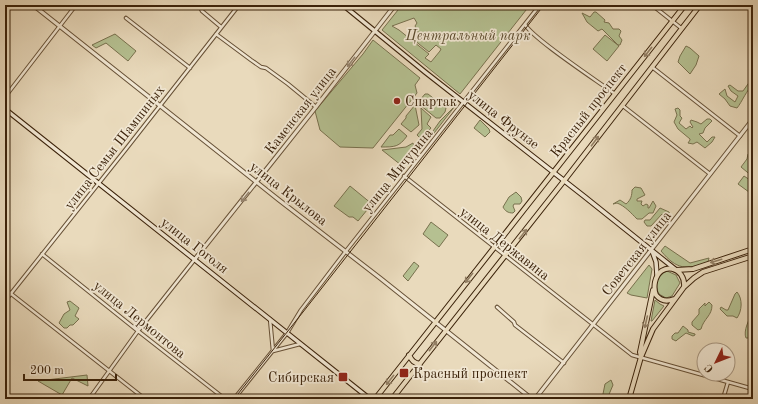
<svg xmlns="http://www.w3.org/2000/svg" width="758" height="404" font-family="'Old Standard TT',serif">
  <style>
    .green { fill: #b5c091; stroke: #78714e; fill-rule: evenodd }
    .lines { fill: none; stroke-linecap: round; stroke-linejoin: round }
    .minor-casing { stroke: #665036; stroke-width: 4.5 }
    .tertiary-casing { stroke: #665036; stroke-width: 5 }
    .secondary-casing { stroke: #3b220a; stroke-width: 5.5 }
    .primary-casing { stroke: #3b220a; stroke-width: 6 }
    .minor { stroke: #f1e7d3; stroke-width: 2.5 }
    .tertiary { stroke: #f1e7d3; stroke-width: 3 }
    .secondary { stroke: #f1e7d3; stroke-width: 3.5 }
    .primary { stroke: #e9dabc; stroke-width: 4 }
    .tram { stroke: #3b220a; stroke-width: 1 }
    .oneway { stroke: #927e63 }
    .oneway2 { stroke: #96846e }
    .poi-dot { fill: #8f2418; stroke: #f1e7d3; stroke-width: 1.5 }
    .labels { text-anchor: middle; stroke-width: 3.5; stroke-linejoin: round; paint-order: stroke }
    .park-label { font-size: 14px; font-style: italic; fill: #5a4a2c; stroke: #f1e7d3 }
    .poi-label { font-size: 14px; fill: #3b220a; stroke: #f1e7d3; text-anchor: start }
    .street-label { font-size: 14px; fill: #3b220a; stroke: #f1e7d3 }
  </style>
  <rect width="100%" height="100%" fill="#e9dabc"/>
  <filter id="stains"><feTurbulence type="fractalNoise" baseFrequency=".005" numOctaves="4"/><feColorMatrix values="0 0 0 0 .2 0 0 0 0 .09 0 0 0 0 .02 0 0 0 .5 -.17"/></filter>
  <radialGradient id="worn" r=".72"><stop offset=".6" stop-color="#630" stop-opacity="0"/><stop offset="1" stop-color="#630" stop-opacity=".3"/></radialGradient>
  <path class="green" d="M402 5H530L460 94 382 30ZM414 18 417 23 415 26 419 34 414 40 429 52 436 45 441 49 440 51 431 62 425 58 429 54 399 30 392 26Z
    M594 12H596L605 20 604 22 609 23 613 29H619L621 31 619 36 622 40 620 45H618L602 29 598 31 587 22 582 13 590 17Z
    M115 34 136 51 128 61 106 43 96 48 92 45Z
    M605 35 619 46 607 61 593 49Z
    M373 40 420 78 415 85 417 93 373 148 340 147 320 130 315 111 363 54Z
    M686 46 690 48 699 56 696 65 690 74 678 62 680 56Z
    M753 77V85C747 89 742 102 737 108L730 106 725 99 719 94 725 89 727 96 735 102 738 96 731 91 728 86 730 85 738 91H743Z
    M425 94H428L446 108 445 112 440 118H436L420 105 419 101Z
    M415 105 419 125 411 132 401 124 406 118V116Z
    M455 106 431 137 426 141 440 121Z
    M421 108 431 117 427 124 431 128 421 139 417 135 422 129Z
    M678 108 680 110V116L682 118 679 123 686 129 690 126 692 128 693 127 690 122 691 120 697 122 701 124 707 119H710L712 121 705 128 703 133 699 134 707 142 712 137H715L712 142 705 148 697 142 693 144 688 143 690 140V139L678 129 674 122 677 115 675 109Z
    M480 120 489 129 490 132 485 137 474 128Z
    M399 129 407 136C399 147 395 147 381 147L390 135H393Z
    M413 143 414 147 401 165 382 150 406 147Z
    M751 151H753V166L751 169 753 177 741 167 747 159 748 154Z
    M744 176 753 182V195L738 184Z
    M350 186 372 204 358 221 353 217H349L334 206Z
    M635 187 641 188 645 195 637 199V201H642L641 204 643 206 646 204 648 205V208H649L653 201 656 206 653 213H649L642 219H637C631 213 625 206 617 203L613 204 620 200 626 204C631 200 632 195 632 190Z
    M516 192 521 197 522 201 520 204H514L513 206 515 211 513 213C508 213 505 211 503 207L509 197Z
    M660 208 669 212 671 216 667 218 662 214 651 226H647L644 222 645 220H650Z
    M431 222 448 235 439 247 423 234Z
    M665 246 690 263 709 258 708 262C686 270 677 270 661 251Z
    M414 262 419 266 408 281 403 276Z
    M649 265 652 269 647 298 631 295 627 293Z
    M667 271 676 275 680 283 672 296 666 298 659 294C654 286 657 274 667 271Z
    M737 292C743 299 742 311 737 318L733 316H727L720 309 721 307 726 310H728L735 294Z
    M655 300 660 304 664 306 652 321H651Z
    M70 301 79 308 75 316 79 319 73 325H70L67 328H64L59 323 64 314 70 310 67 302Z
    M709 302 712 305C712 316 704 318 701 329L698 330 692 325V322L699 314V309L705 303V306Z
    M753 312V336L752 338H746C743 331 749 319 753 312Z
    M683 326 688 330V332L695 334V335L693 336 686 333 677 340 676 341 672 339V336L675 333H678Z
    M87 375 88 386 72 378 62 395 38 381Z
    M611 380 613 385 607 399H602L605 384Z"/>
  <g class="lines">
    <g class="minor-casing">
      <path id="minor" d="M199 5 202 11 221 27
        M652 5 681 28
        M126 18 190 68
        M525 24C530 37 599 82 615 94
        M216 34 251 60 261 67 266 68 288 84 316 107
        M652 67 740 136
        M5 97 76 5
        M623 106 710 174
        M404 176 632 355 753 389
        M42 254 138 331 225 399
        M5 289 145 399
        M5 301 126 149 239 5
        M497 307 514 322 515 325 564 363
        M270 319 273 351 300 344
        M89 399 138 331 195 259
        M234 399 287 333 301 310 346 251 540 5
        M723 399 728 382"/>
    </g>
    <g class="tertiary-casing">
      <path id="tertiary" d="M33 5 279 200 380 278 532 399
        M195 259 312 112 395 5
        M535 399 753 119"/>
    </g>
    <g class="secondary-casing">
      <path id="secondary" d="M343 5 425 72 585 197 675 269
        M5 109 370 399
        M652 251 656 262 657 275"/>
    </g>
    <g class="primary-casing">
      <path id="primary" d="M676 270 693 269 753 249
        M674 299C667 302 661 301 656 295 654 290 654 287 655 282 660 260 686 267 684 287
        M409 355C412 361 414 363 420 364
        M641 357 640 352 653 290
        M375 399 685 5
        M392 399 567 177 700 5
        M629 399 641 357 653 329 684 287 694 278 703 272 753 256"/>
    </g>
    <use href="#minor" class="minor"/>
    <use href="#tertiary" class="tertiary"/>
    <use href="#secondary" class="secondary"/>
    <use href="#primary" class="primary"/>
    <path class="tram" d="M234 399 303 312 544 5"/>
  </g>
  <defs><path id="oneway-shaft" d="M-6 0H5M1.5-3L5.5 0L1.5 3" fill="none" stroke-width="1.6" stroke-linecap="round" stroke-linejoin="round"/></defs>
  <g class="oneway">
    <use href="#oneway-shaft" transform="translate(648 52) rotate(128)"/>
    <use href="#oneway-shaft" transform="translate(595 141) rotate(-53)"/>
    <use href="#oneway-shaft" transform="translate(523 234) rotate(-52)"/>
    <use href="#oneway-shaft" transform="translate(716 261) rotate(163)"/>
    <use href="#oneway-shaft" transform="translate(469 278) rotate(128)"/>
    <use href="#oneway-shaft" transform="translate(646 322) rotate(103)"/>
    <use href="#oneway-shaft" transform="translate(433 346) rotate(-52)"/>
    <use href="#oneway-shaft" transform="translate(390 380) rotate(128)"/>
  </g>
  <g class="oneway2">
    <use href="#oneway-shaft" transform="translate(351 62) rotate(128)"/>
    <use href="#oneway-shaft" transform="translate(245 197) rotate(129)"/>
  </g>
  <g class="poi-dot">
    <circle cx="397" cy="101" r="4"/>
    <rect x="399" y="368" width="10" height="10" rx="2"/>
    <rect x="338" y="372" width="10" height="10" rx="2"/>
  </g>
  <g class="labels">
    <g class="park-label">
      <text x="468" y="40">Центральный парк</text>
    </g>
    <g class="poi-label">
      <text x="405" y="106">Спартак</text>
      <text x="413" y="378">Красный проспект</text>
      <text x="334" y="382" text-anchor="end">Сибирская</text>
    </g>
    <g class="street-label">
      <text transform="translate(300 110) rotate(-52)" y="5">Каменская улица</text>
      <text transform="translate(588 110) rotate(-52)" y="5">Красный проспект</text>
      <text transform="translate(504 119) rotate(38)" y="5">улица Фрунзе</text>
      <text transform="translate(114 147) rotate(-52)" y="5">улица Семьи Шамшиных</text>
      <text transform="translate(397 170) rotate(-51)" y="5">улица Мичурина</text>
      <text transform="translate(289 193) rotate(38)" y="5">улица Крылова</text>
      <text transform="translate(505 243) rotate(38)" y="5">улица Державина</text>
      <text transform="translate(195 245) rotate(38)" y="5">улица Гоголя</text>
      <text transform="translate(636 253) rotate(-52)" y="5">Советская улица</text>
      <text transform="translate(140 319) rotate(39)" y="5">улица Лермонтова</text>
    </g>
  </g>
  <rect width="758" height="404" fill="none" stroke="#e9dabc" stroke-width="20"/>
  <rect x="6" y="6" width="746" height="392" fill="none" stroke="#3b220a" stroke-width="2"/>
  <rect x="10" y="10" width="738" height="384" fill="none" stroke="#3b220a"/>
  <g transform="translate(716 362) rotate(227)"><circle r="19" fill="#f1e7d3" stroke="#a89883"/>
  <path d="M0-3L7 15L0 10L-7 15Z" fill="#8f2418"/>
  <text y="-6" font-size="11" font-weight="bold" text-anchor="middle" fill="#3b220a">С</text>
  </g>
  <path d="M24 374v6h92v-6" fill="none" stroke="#3b220a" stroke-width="2"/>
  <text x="30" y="374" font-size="12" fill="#3b220a" stroke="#f1e7d3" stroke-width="3" paint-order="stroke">200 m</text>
  <rect width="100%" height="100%" filter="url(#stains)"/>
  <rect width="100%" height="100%" fill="url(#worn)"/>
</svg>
